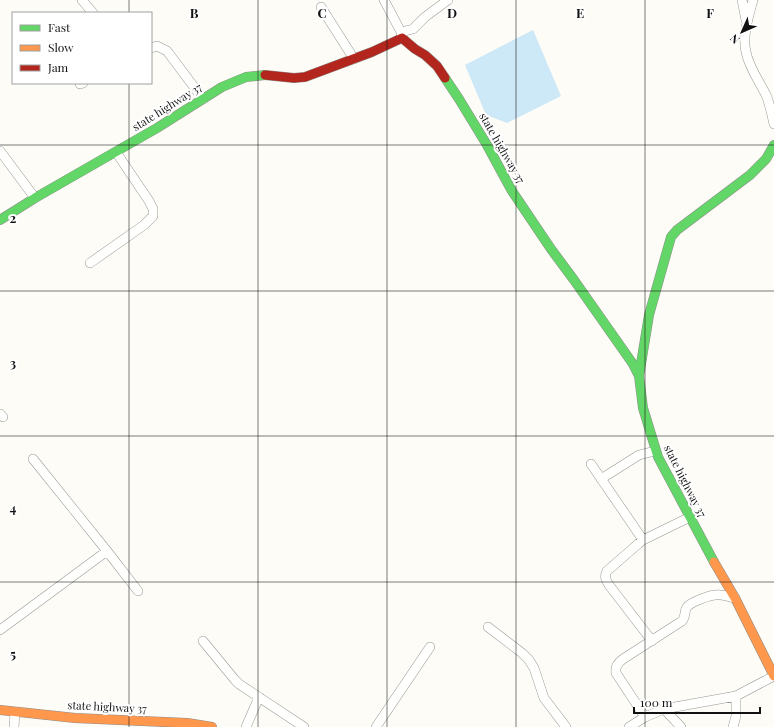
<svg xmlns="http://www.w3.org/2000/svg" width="774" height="727" font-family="'Playfair Display',serif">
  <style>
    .water { fill: #cde8f7 }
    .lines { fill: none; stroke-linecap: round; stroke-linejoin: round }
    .street-casing { stroke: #979795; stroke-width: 10 }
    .fast-casing { stroke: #8e8d8b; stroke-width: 10 }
    .slow-casing { stroke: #8e8d8b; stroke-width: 10 }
    .jam-casing { stroke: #8e8d8b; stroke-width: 10 }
    .street { stroke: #fffffe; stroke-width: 9 }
    .fast { stroke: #63d668; stroke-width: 9 }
    .slow { stroke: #ff974d; stroke-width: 9 }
    .jam { stroke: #b3261e; stroke-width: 9 }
    .grid { fill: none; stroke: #111; stroke-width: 1; stroke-opacity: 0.55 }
    .labels { text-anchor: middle; stroke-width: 4; stroke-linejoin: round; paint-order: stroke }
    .street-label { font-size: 11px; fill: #111; stroke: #fff }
    .grid-label { font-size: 13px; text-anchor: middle; font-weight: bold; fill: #111; stroke: #fff; stroke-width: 4; stroke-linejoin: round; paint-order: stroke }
  </style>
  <rect width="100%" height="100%" fill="#fdfcf7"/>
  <path class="water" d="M533 30 561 96 507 123 486 115 465 65Z"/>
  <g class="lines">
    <g class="street-casing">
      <path id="street" d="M82 0 93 13
        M384 0 401 32 402 36
        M742 0 746 20
        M753 0C749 15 742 36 746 52 749 68 760 82 767 97 770 106 772 115 774 124
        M321 7 354 59
        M401 32 413 29 425 17 448 0
        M151 48 157 46 167 51 203 99
        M80 84 83 83
        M0 151 35 198
        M90 263 144 225 153 216V209L149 201 116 152
        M0 414 3 417
        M33 459 107 551 138 591
        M591 464 643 540
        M601 479 631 460 639 455 655 451
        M488 627 522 653 529 660 534 668 544 698 566 727
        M0 630 107 551
        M203 641 235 680 239 684 304 727
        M652 641 609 585C606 580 604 577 607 571L638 544 643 540 690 517
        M664 709 681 727
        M645 717 616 673C615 666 618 663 623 659L682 621C686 617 684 611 687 607 691 602 710 595 716 595 722 594 729 597 735 598
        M14 727 15 713
        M246 727 259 697
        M376 727 430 647
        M629 727 645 717 664 709 736 696 774 676
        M733 727 736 716V696"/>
    </g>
    <g class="fast-casing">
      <path id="fast" d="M445 78 459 99 487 145 512 191 551 249 574 280 633 364 639 376 643 408 658 457 714 562
        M0 220 35 198 157 128 222 87 246 77 265 75
        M639 376 649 315 671 237 677 230 750 175 766 159 774 145"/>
    </g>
    <g class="slow-casing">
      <path id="slow" d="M714 562 735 598 774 676
        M0 710 75 718 187 723 212 727"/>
    </g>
    <g class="jam-casing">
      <path id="jam" d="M265 75 294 78 305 77 372 52 402 38 415 49 425 55 437 66 445 78"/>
    </g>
    <use href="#street" class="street"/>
    <use href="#fast" class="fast"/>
    <use href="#slow" class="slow"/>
    <use href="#jam" class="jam"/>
  </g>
  <path class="grid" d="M129 0V13M258 0V727M387 0V727M516 0V727M645 0V727M129 83V727M0 145H774M0 291H774M0 436H774M0 582H774"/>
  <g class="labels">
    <g class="street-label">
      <text transform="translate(167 107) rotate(-32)" y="4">state highway 37</text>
      <text transform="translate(502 148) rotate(60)" y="4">state highway 37</text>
      <text transform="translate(685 481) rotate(63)" y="4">state highway 37</text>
      <text transform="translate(107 707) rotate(3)" y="4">state highway 37</text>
    </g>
  </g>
  <g class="grid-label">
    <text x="194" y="18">B</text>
    <text x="322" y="18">C</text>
    <text x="452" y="18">D</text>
    <text x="580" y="18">E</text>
    <text x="710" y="18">F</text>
    <text x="13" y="223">2</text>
    <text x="13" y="368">3</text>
    <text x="13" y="513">4</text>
    <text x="13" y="659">5</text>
  </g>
  <rect x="12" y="12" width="140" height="72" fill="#ffffff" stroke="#a0a0a0"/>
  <rect x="20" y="25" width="20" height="6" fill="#63d668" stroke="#a0a0a0"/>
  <text x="48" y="32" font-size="12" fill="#111111">Fast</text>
  <rect x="20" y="45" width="20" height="6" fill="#ff974d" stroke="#a0a0a0"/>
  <text x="48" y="52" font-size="12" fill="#111111">Slow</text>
  <rect x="20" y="65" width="20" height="6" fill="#b3261e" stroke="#a0a0a0"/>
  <text x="48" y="72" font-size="12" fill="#111111">Jam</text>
  <g transform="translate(742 32) rotate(225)" stroke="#ffffff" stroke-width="3" paint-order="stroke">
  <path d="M0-3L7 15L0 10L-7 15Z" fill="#111111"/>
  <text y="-6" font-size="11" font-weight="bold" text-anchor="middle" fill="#111111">N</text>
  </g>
  <path d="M634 707v6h126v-6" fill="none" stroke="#111111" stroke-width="2"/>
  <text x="640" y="707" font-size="12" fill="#111111" stroke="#ffffff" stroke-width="3" paint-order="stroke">100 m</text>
</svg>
